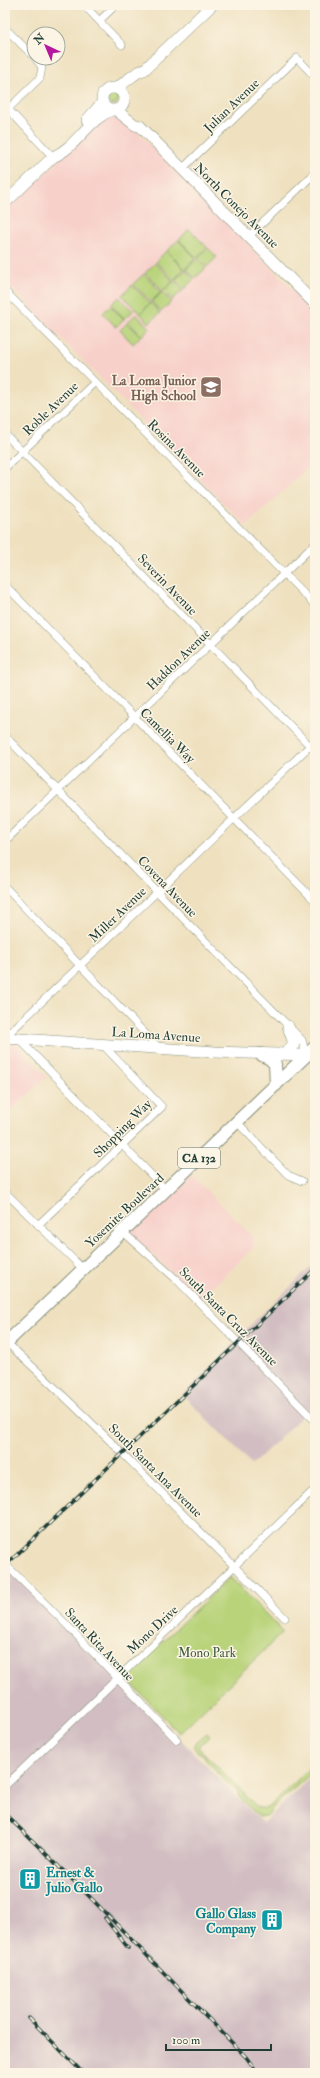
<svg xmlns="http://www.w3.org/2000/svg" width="320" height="2078" font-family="'IM FELL Double Pica',serif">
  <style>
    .built { fill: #f7d0ca }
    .industrial { fill: #d2bec2 }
    .green { fill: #b8d379; stroke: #6c8856 }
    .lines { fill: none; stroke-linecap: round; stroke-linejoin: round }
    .street-casing { stroke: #878f7a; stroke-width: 8 }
    .secondary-casing { stroke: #878f7a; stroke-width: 12 }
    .primary-casing { stroke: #878f7a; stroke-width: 14 }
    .street { stroke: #fff; stroke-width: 7 }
    .secondary { stroke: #fff; stroke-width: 11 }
    .primary { stroke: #fff; stroke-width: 12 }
    .rail-casing { stroke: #1f3d34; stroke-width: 3.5 }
    .rail { stroke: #fcf5e5; stroke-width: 2; stroke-dasharray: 6; stroke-linecap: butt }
    .labels { text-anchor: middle; stroke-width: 3; stroke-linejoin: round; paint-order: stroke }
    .shield { fill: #fcf5e5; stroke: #617469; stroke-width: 1 }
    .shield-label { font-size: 12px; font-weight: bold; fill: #1f3d34 }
    .street-label { font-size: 13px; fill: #1f3d34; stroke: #fcf5e5 }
    .education-label { font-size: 13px; font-weight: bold; fill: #785e54; stroke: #fcf5e5; text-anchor: end }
    .park-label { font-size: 13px; fill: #3e5b42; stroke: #fcf5e5 }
    .culture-label { font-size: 13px; font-weight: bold; fill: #0d838f; stroke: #fcf5e5; text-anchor: start }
  </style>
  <rect width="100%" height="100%" fill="#fcf5e5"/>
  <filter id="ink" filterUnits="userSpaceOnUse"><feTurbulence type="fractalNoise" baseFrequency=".025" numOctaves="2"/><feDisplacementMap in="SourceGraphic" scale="8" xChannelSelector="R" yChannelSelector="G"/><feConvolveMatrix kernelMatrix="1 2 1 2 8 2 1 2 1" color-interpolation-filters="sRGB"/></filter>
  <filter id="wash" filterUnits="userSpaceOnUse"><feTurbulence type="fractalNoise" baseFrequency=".012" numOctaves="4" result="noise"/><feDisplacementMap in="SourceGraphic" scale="16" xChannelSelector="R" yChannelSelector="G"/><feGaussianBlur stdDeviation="0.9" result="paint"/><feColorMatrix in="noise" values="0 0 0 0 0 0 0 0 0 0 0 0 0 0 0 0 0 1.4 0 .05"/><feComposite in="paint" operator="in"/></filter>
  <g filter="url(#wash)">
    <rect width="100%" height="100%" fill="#efe1c0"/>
    <path class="built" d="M113 113 130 124 315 312V461L246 526 5 282V211L89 131Z
      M7 1042 16 1044 47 1077 10 1111 5 1106V1044Z
      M191 1175 253 1237 254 1247 199 1300 130 1233Z"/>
    <path class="industrial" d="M315 1263V1420L306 1412 252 1465 183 1395 240 1338 242 1333Z
      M10 1567 263 1823 315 1773V2073H5V1572Z"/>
    <path class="green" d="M107.5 99a5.5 5.5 0 1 1 11 0a5.5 5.5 0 1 1-11 0Z
      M189 229 207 247 197 258 179 240Z
      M178 240 196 258 185 269 167 251Z
      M208 248 217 257 207 267 198 258Z
      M166 251 184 269 174 280 156 262Z
      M197 259 206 268 195 278 186 269Z
      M155 263 173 281 163 291 145 273Z
      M185 270 194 279 184 289 175 280Z
      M144 274 161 292 151 302 133 284Z
      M174 281 183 290 172 300 163 291Z
      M132 285 150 303 141 313 151 303 160 313 149 323 122 295Z
      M162 292 171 302 161 312 152 302Z
      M119 297 133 311 125 319 111 305Z
      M110 306 124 319 116 327 103 313Z
      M136 314 149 328 142 336 128 322Z
      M127 323 141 336 133 344 120 330Z
      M230 1577 283 1632 179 1733 125 1677Z
      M207 1733 210 1736 198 1747 257 1807 265 1809 270 1806 315 1763V1770L274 1806 268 1815 259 1817 240 1797 238 1790 230 1786 206 1760 204 1755C200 1753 193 1751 194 1744Z"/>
  </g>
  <g filter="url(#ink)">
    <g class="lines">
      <g class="street-casing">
        <path id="street" d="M84 5 122 45
          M99 21 116 5
          M5 28 34 57
          M8 109 53 157
          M5 112 40 78 42 67 35 58
          M182 169 297 58 315 77
          M248 237 315 173
          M5 291 315 605
          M5 434 315 751
          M5 468 95 382
          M5 585 315 901
          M5 736 302 1040 306 1055
          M5 841 315 544
          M5 887 159 1048
          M5 1037 315 741
          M19 1039 166 1190
          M237 1122 288 1175 302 1181
          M5 1192 82 1268
          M38 1225 162 1107 103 1045
          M122 1231 176 1279 315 1421
          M5 1341C102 1430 193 1524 285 1618
          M5 1564 62 1620 177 1740
          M5 1786 315 1489"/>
      </g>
      <g class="secondary-casing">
        <path id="secondary" d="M102 99a11 11 0 1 1 22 0a11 11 0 1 1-22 0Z
          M116 88C125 84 135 71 144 70L212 5
          M116 110 135 125 140 126 315 304
          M87 120 103 102
          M5 203 53 157C77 147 88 119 112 110
          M5 1038 215 1052 306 1055
          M280 1055 288 1050 294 1044 288 1026"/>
      </g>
      <g class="primary-casing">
        <path id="primary" d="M260 1054 270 1059 275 1064 276 1085
          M5 1344 315 1047"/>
      </g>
      <use href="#street" class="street"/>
      <use href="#secondary" class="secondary"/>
      <use href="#primary" class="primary"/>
      <g class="rail-casing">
        <path id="rail" d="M5 1566 315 1269
          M5 1814 84 1891 246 2057 258 2073
          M105 1918 128 1948
          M29 2018 83 2073"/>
      </g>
      <use href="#rail" class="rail"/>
    </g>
  </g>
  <defs>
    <g id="school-square" transform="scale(1.15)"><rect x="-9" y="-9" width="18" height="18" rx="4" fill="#8d6e63" stroke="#fcf5e5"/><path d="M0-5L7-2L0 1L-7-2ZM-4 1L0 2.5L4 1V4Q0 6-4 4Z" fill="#fff"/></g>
    <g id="building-square" transform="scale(1.15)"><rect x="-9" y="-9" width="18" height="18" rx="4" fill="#0f9aa8" stroke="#fcf5e5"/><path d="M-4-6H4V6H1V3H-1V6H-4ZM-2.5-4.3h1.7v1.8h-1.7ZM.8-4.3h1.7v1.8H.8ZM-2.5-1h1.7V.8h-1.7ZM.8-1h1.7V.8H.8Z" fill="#fff"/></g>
  </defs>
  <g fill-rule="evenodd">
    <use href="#school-square" x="211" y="387"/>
    <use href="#building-square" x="30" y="1879"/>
    <use href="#building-square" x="272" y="1920"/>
  </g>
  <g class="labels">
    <rect class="shield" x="178" y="1148" width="42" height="20" rx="3"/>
    <g class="shield-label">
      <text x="199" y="1162">CA 132</text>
    </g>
    <g class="street-label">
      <text transform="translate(231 105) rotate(-44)" y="5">Julian Avenue</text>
      <text transform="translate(237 205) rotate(45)" y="5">North Conejo Avenue</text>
      <text transform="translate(50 408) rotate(-44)" y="5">Roble Avenue</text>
      <text transform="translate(177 448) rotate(45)" y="5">Rosina Avenue</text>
      <text transform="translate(168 584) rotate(46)" y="5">Severin Avenue</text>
      <text transform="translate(178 659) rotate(-44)" y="5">Haddon Avenue</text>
      <text transform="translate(168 735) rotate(45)" y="5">Camellia Way</text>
      <text transform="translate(168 886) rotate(46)" y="5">Covena Avenue</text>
      <text transform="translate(117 914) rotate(-44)" y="5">Miller Avenue</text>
      <text transform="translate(156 1034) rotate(4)" y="5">La Loma Avenue</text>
      <text transform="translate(122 1128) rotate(-45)" y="5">Shopping Way</text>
      <text transform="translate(124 1210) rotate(-43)" y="5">Yosemite Boulevard</text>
      <text transform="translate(229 1316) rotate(45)" y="5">South Santa Cruz Avenue</text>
      <text transform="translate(156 1470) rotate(45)" y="5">South Santa Ana Avenue</text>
      <text transform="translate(152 1629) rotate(-43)" y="5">Mono Drive</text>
      <text transform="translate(100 1644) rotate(47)" y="5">Santa Rita Avenue</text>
    </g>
    <g class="education-label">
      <text x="196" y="385">La Loma Junior<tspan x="196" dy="15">High School</tspan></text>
    </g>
    <g class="park-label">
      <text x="207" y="1657">Mono Park</text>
    </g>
    <g class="culture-label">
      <text x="46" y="1877">Ernest &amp;<tspan x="46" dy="15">Julio Gallo</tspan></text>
      <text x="256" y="1918" text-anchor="end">Gallo Glass<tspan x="256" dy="15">Company</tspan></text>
    </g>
  </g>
  <rect width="320" height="2078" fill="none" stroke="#fcf5e5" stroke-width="20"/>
  <g transform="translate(46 46) rotate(316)"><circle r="19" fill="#fcf5e5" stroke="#a4ab9e"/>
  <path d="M0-3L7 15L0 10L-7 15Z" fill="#b5179e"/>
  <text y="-6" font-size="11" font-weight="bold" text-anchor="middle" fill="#1f3d34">N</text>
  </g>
  <path d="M166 2044v6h105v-6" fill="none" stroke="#1f3d34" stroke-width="2"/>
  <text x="172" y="2044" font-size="12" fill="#1f3d34" stroke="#fcf5e5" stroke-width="3" paint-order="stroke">100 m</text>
</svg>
